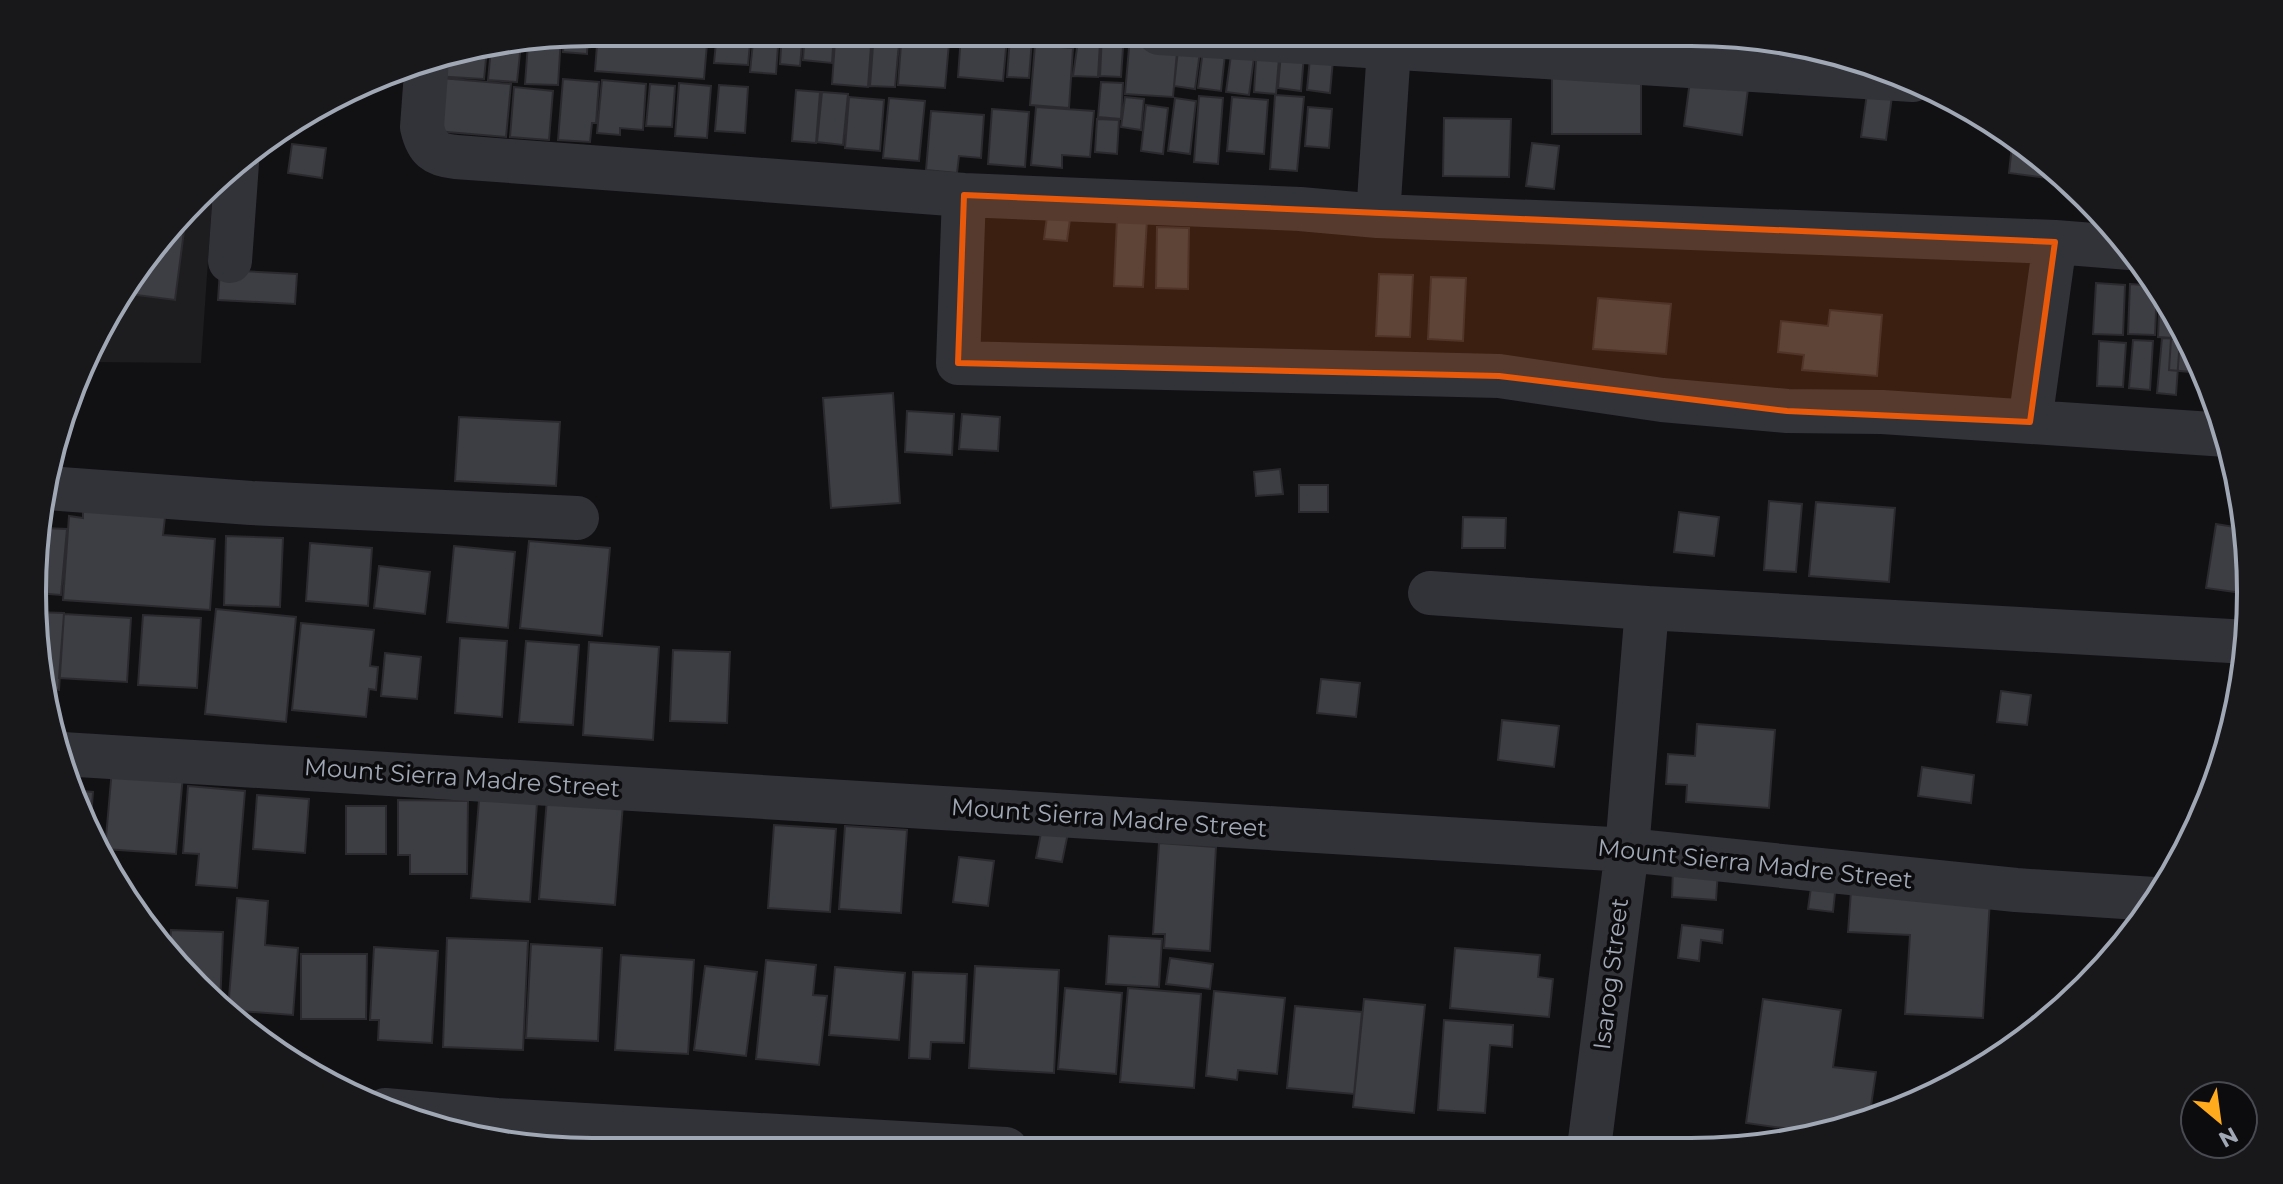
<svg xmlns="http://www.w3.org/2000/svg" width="2283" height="1184" font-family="Montserrat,sans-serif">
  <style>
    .built { fill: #1d1d20 }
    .building { fill: #3d3e43; stroke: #2b2b2f; stroke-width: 2 }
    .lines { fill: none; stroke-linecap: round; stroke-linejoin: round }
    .street { stroke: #323338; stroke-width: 44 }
    .marked { fill: #e8590c; fill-opacity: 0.2; stroke: #e8590c; stroke-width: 6; stroke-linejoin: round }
    .labels { text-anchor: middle; stroke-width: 7; stroke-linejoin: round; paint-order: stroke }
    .street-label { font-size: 24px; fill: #a1a8b5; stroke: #0c0c0e }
    .rim { fill: none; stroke: #a1a8b5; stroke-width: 4 }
  </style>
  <rect width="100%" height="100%" fill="#111113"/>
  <path class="built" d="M213 188 201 363 90 362 126 281Z"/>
  <path class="building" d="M598 32H708L704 79 595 71Z
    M717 32H751L748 65 714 63Z
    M754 32H779L776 74 750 72Z
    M782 32H803L800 66 780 64Z
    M805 32H834L832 63 803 60Z
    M848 32H872L868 87 832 84 835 41 847 42Z
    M874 32H900L895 87 870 86Z
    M920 32H950L945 88 898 85 901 44 919 46Z
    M588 33 587 54 563 52 564 37Z
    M1102 33H1124L1121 77 1100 76Z
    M961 35 1007 38 1003 81 958 77Z
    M1130 36 1178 40 1173 97 1125 94Z
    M561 37 558 85 525 84 528 43Z
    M1010 37 1032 39 1029 78 1007 77Z
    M1078 41 1100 43 1098 77 1073 76Z
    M1179 41 1201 44 1195 89 1174 86Z
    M1282 41 1305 43 1301 91 1278 88Z
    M1204 42 1226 45 1221 91 1198 88Z
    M521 44 517 82 488 80 491 49Z
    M1035 45 1073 48 1069 108 1030 105Z
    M1257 45 1280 47 1276 94 1254 92Z
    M1232 47 1255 50 1249 95 1226 92Z
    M1311 47 1334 49 1330 93 1307 90Z
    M487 49 484 79 433 76 434 58Z
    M1552 68 1641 75V134H1552Z
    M1691 73 1749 81 1742 135 1684 126Z
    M429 77 511 84 506 137 424 130Z
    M563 79 599 82 596 123H592L590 142 558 140Z
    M602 80 646 84 643 130 620 128V135L597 133Z
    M1101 82 1123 83 1121 119 1098 117Z
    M679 83 711 86 707 138 675 136Z
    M650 84 675 86 672 127 646 126Z
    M719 85 748 87 745 133 715 131Z
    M1868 86 1893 89 1886 140 1861 137Z
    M514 87 553 91 549 140 510 137Z
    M796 90 820 92 816 143 792 141Z
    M822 92 848 94 843 145 817 142Z
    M1275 95 1304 97 1297 171 1270 169Z
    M1199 96 1223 98 1218 164 1194 162Z
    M849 97 884 100 880 151 845 148Z
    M1125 97 1144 99 1141 130 1121 127Z
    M1232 97 1268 100 1264 154 1227 151Z
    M889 98 925 101 919 161 883 158Z
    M1175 98 1196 101 1190 154 1168 151Z
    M1146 105 1168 108 1163 154 1141 151Z
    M1036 107 1094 111 1090 157 1062 155V168L1031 165Z
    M1308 107 1332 109 1329 148 1305 146Z
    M992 109 1029 112 1025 167 988 164Z
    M931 111 984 115 981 158 959 156 957 173 926 170Z
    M1444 118 1511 119 1509 177 1443 176Z
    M1097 119 1119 120 1117 154 1095 152Z
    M2013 136 2032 148 2049 163 2047 178 2009 173Z
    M1532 143 1559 146 1554 189 1526 186Z
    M292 144 326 148 322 178 288 173Z
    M1048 209 1071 212 1067 241 1044 239Z
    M1117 218 1147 219 1143 287 1114 286Z
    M1157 227 1189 228 1188 289 1156 288Z
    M175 230 184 231 175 300 121 293 126 281Z
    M220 270 297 274 295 304 218 300Z
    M1379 274 1413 275 1410 337 1376 336Z
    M1431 277 1466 278 1463 341 1428 339Z
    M2096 283 2125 285 2123 335 2093 334Z
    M2130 284 2157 286 2155 335 2128 334Z
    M2160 290 2176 312 2188 339 2158 337Z
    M1598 298 1671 304 1666 354 1593 349Z
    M1830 310 1882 315 1877 376 1802 370 1804 355 1778 352 1781 321 1828 326Z
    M2172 323H2181L2203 373 2169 370Z
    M2162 338 2180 339 2176 395 2157 393Z
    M2133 340 2153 341 2150 390 2129 388Z
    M2099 341 2126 343 2123 387 2097 386Z
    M893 393 900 503 831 508 823 398Z
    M907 411 954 414 952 455 905 452Z
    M962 414 1000 417 998 451 959 449Z
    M459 417 560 422 556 486 455 481Z
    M1280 469 1283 494 1256 496 1254 472Z
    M1299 485H1328V512H1299Z
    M1769 501 1802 504 1796 572 1764 570Z
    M1816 502 1895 508 1889 582 1809 576Z
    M166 508 163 535 215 539 210 610 63 600 69 516 83 518V509Z
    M1679 512 1719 517 1714 556 1674 552Z
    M1463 517 1506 518 1505 548H1462Z
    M2216 524 2247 529 2249 594 2206 588Z
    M44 528 67 529 61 595 37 593Z
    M226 536 283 538 280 607 224 605Z
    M529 541 610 548 602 636 520 628Z
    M310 543 372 548 368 606 306 601Z
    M454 546 515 552 508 628 447 622Z
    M379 566 430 572 425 614 374 608Z
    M216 609 296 617 286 722 205 714Z
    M35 612 64 613 59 690 47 689 33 629Z
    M64 614 131 618 127 682 59 678Z
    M143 615 201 618 197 688 138 685Z
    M301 623 374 630 370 666 378 667 376 690 369 689 366 717 292 710Z
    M460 638 507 641 502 717 455 713Z
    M526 641 579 645 573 725 519 722Z
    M589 642 659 647 653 740 583 735Z
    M673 650 730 652 727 723 670 721Z
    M385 653 421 657 417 699 381 696Z
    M1321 679 1360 683 1356 717 1317 713Z
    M2001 691 2031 695 2027 725 1997 722Z
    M1502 720 1559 726 1554 767 1498 760Z
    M1697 724 1775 730 1769 808 1686 802 1687 785 1666 784 1668 754 1695 756Z
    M1922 767 1974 775 1971 803 1918 796Z
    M112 769 183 775 176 854 105 849Z
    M188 786 245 791 237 888 196 885 199 854 183 853Z
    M71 790 93 792 90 831 75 807Z
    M257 795 309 799 305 853 253 849Z
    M547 798 623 804 615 905 539 899Z
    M398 800 468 801 467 874H410V855H398Z
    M479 800 537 803 530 902 471 898Z
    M346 806H386V854H346Z
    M1043 823 1069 828 1062 862 1036 858Z
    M774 825 836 829 830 912 768 908Z
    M845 826 907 830 901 913 839 909Z
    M1159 843 1216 847 1210 951 1164 948 1165 934H1153Z
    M959 857 994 861 988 906 953 902Z
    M1673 868 1718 870 1716 900 1672 897Z
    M1812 880 1836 883 1833 912 1808 909Z
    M1851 891 1990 899 1983 1018 1905 1014 1910 935 1848 932Z
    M237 898 268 901 265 945 298 948 293 1015 228 1010Z
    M1682 925 1723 930 1722 943 1701 940 1699 961 1678 958Z
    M171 930 223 932 220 1007 171 962 169 959Z
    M1109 936 1162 939 1159 987 1106 984Z
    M447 938 528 941 523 1050 443 1047Z
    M531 944 602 948 598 1041 526 1038Z
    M374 947 438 951 432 1043 378 1040 379 1020H370Z
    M1455 948 1540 955 1538 977 1553 979 1549 1017 1450 1008Z
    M301 954H367L366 1019H301Z
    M621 955 694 960 688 1054 615 1050Z
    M1170 958 1213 964 1210 989 1166 984Z
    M766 960 816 965 813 995 827 996 819 1065 756 1059Z
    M705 966 757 972 746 1056 694 1050Z
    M975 966 1059 970 1054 1073 969 1068Z
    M835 967 905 973 899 1040 829 1035Z
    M913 972 967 974 964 1043 931 1042 930 1059 909 1058Z
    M1065 988 1122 993 1116 1074 1058 1069Z
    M1128 988 1201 994 1194 1088 1120 1082Z
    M1214 991 1285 998 1277 1074 1238 1070 1237 1080 1206 1076Z
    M1364 999 1425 1005 1414 1113 1353 1107Z
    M1763 999 1841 1010 1833 1067 1876 1072 1869 1119 1819 1133 1746 1123Z
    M1295 1006 1362 1012 1354 1094 1287 1088Z
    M1444 1020 1513 1025 1512 1047 1490 1045 1485 1113 1438 1110Z"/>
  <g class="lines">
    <path class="street" d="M1159 33 1913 80
      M427 59 422 127C427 149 435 155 456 157L964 195 1300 209 1378 216 2055 242 2130 248
      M964 195 958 363 1499 376 1662 400 1787 411 1882 412 2227 435
      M1378 216 1390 33
      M230 261 237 163
      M2030 422 2055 242
      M47 488 251 503 577 518
      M1430 593 1647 608 2248 642
      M62 754 1627 850 2016 890 2154 899
      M385 1110 497 1120 1006 1149
      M1589 1148 1627 850 1647 608"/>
  </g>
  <path class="marked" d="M964 195 2055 242 2030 422 1787 411 1499 376 958 363Z"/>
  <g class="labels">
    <g class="street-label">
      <text transform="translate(462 778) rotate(4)" y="8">Mount Sierra Madre Street</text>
      <text transform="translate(1109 818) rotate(4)" y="8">Mount Sierra Madre Street</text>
      <text transform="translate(1755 864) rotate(6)" y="8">Mount Sierra Madre Street</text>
      <text transform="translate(1611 974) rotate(-83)" y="8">Isarog Street</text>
    </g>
  </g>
  <path d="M0 0H2283V1184H0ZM592 46H1691A546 546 0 0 1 2237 592V592A546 546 0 0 1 1691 1138H592A546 546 0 0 1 46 592V592A546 546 0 0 1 592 46Z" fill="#18181b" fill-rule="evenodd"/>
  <path class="rim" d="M592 46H1691A546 546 0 0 1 2237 592V592A546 546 0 0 1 1691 1138H592A546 546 0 0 1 46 592V592A546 546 0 0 1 592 46Z"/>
  <g transform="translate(2219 1120) rotate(151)"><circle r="38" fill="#0c0c0e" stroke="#484a51" stroke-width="2"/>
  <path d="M0-6L14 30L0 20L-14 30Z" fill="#ffab1d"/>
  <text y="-12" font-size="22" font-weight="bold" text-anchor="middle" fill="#a1a8b5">N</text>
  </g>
</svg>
